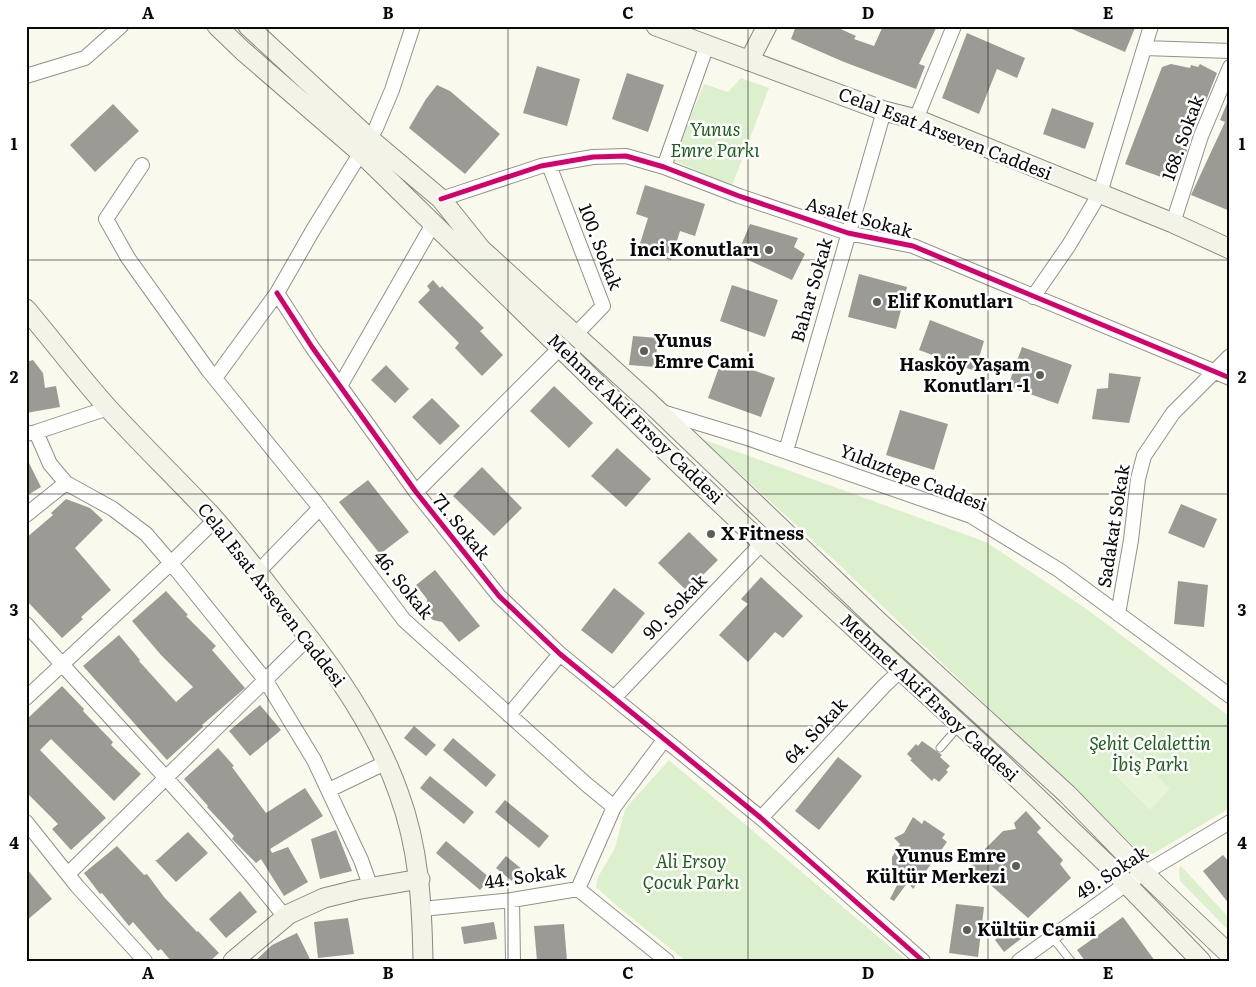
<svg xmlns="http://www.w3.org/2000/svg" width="1256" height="987" font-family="Literata,serif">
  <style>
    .green { fill: #ddf0cd }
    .pitch { fill: #e8f4d6 }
    .building { fill: #9c9a94 }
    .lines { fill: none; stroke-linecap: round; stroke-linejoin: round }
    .lane-casing { stroke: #92928c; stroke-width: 9 }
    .street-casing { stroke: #92928c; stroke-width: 16 }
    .secondary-casing { stroke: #898883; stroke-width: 21 }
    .lane { stroke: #fefefc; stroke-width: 7 }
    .street { stroke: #fefefc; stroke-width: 14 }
    .secondary { stroke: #f3f4e7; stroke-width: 19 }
    .cycleway-casing { stroke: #fff; stroke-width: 8 }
    .cycleway { stroke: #d6006c; stroke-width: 5 }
    .grid { fill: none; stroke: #0a0a0a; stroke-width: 1; stroke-opacity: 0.55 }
    .poi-dot { fill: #5e5e59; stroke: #fff; stroke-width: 2 }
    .labels { text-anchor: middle; stroke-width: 5; stroke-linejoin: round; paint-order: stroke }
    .park-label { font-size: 18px; font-style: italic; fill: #1e611b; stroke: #fff }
    .street-label { font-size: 18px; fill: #0a0a0a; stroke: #fff }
    .poi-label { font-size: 18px; font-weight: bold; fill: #0a0a0a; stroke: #fff; text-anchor: start }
    .neatline { fill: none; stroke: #0a0a0a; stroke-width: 2 }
    .grid-label { font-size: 16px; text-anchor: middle; font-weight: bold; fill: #0a0a0a }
  </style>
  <rect width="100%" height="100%" fill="#faf9ed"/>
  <path class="green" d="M741 78 769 88 732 186 673 160 704 84 728 92Z
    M702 439 986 542 1088 610 1230 717V808L1146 858 831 557Z
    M669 760 907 961H686L618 907 596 887 598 877 615 848 625 809Z
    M1181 866 1230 919V932L1180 881 1179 868Z"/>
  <path class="pitch" d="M1135 754 1170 789 1150 810 1115 775Z"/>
  <path class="building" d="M796 26H834L856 36 854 39 874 46 883 26H937L919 64 925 66 916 89 844 62 791 39Z
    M1065 26H1130L1135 28 1125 52Z
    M967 33 1025 58 1017 78 997 69 979 114 942 98Z
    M1171 64 1190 68 1191 65 1198 67 1200 64 1217 73 1205 103 1202 102 1183 148 1187 150 1175 182 1125 164 1162 67Z
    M537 66 580 79 567 126 523 113Z
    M627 73 664 85 648 132 612 119Z
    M437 85 450 91 500 134 465 174 409 128 426 99Z
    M1230 96V211L1191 195 1225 122 1220 120Z
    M113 104 139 131 95 172 70 145Z
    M1052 108 1094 123 1085 149 1043 134Z
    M645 185 705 204 695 236 680 231 671 260 638 250 648 218 636 214Z
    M750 224 798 238 794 247 805 254 792 280 737 255Z
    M859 274 907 287 896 329 848 317Z
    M433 280 440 288 442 286 484 328 480 331 503 355 482 376 455 348 459 343 418 302 430 290 427 286Z
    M732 285 778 300 765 337 720 321Z
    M930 320 984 341 975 371 919 350Z
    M633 336 658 338 655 367 629 365Z
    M1022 347 1072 365 1058 404 1008 386Z
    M722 359 775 378 761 417 708 398Z
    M33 360 43 373 45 388 56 386 60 407 26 413V362Z
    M386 365 409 389 395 403 371 380Z
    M1109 373 1141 377 1129 423 1092 419 1097 389 1108 388Z
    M554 386 593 423 569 448 530 411Z
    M432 398 460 426 440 445 412 417Z
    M900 410 948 424 934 470 886 455Z
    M617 448 651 479 626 507 591 476Z
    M26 457 41 487 26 496Z
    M482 467 522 508 494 536 453 496Z
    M368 480 409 532 380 554 339 502Z
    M66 499 90 508 103 520 75 548 111 590 81 617 83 619 62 638 26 600V538L53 515 51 513Z
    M1181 504 1217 519 1204 548 1168 533Z
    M689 532 718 560 687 591 658 563Z
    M435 570 480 626 459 642 442 622 433 620 426 614 427 599 416 585Z
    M761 577 803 616 783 638 775 632 748 662 719 635 748 604 741 599Z
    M1178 581 1208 585 1204 627 1174 624Z
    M614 588 645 613 612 654 581 630Z
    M166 591 188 615 186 616 216 646 212 650 245 688 202 725 203 727 167 760 83 666 119 635 140 660 139 661 176 702 193 687 161 655 132 621Z
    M62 686 84 709 83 711 113 742 111 745 141 774 114 801 51 739 40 750 106 818 71 850 52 829 58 824 26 792V720Z
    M260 705 281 730 250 756 229 731Z
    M414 726 436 745 426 756 404 738Z
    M453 738 496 775 486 787 443 750Z
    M922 741 942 755 940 757 950 766 946 770 948 772 939 782 934 778 932 781 910 760 912 759 907 754 916 744 918 746Z
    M218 748 234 766 232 767 266 813 305 788 323 816 270 849 272 853 288 847 308 882 284 896 261 859 256 863 232 839 234 836 207 807 208 806 184 779Z
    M838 757 862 776 819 830 795 811Z
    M430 776 474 812 464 824 420 788Z
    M505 800 549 836 539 848 495 812Z
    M1026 811 1041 828 1037 832 1063 860 1060 864 1071 878 1028 918 976 872 960 886 956 881 978 859 986 858 985 849 1003 831 1016 829 1014 823Z
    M913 817 922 824 924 820 945 834 942 838 947 842 913 889 908 882 894 901 890 899 902 875 894 870 892 864V857L900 844 894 838 904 833Z
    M336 830 352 871 320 879 311 839Z
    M188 832 208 853 176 882 155 860H157Z
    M446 841 490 878 480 890 436 853Z
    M117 846 144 875 147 874 164 897 197 932 198 931 219 953 210 961H171L161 949 158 951 133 922 129 926 102 893 100 894 84 873Z
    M1223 855 1230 863V905L1203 871Z
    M506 856 528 874 518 886 496 868Z
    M26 868 52 899 26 921Z
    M240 891 257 912 226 938 209 919Z
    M956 904 984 907 978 957 949 953Z
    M1123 917 1155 961H1085L1077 950Z
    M348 918 354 954 318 958 314 922Z
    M494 922 497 939 464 944 461 927Z
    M564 924 567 961H537L534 926Z
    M1010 926 1022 938 1004 952 995 940Z
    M297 933 311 961H255L272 945Z"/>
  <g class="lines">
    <g class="lane-casing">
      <path id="lane" d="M940 748 960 725
        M1052 937 1071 961"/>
    </g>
    <g class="street-casing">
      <path id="street" d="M1145 48 1230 51
        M26 76 85 58 121 26
        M916 119 954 26
        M142 165 106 219 128 258 208 370 316 503 404 620 586 784 614 807
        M549 165 603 306 575 335
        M664 167 707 45
        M441 199 541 166 593 157 626 156 664 167 739 196 848 233 913 246 1230 378
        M1173 223 1201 136 1230 67
        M277 293 312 347 416 492 499 596 560 654 761 818 923 961
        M1033 297 1069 245 1100 193 1151 26
        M215 378 277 293 313 230 376 128 392 90 413 26
        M340 386 433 224
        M662 412 744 437 971 516 1059 570 1230 696
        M36 432 50 464 66 483
        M26 434 36 432 108 408
        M786 451 884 111
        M416 492 560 348
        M26 515 66 483 113 509 146 534 171 563 215 520
        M258 572 320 508
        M1118 614 1131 540 1138 479 1144 456 1173 413 1230 356
        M26 624C112 722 205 815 285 917
        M26 698 171 563 266 681 314 760 361 860 371 888
        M614 698 762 543
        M509 715 560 654
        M329 790 387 762
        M761 818 884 686 900 671
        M26 822 77 886 145 961
        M68 874 309 637
        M578 889 614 807 664 740
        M512 900 513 961
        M422 909 512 900 578 889 667 961
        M1019 961 1126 884 1230 822"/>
    </g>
    <g class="secondary-casing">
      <path id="secondary" d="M217 26 243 51 361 153 675 460 762 543 993 755 1112 869 1201 961
        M248 26 370 139 441 199 481 249 649 402 879 622 1067 794 1145 874 1230 955
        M656 26 884 111 916 119 1173 223 1230 249
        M749 61 767 26
        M26 309C54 342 80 377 109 409 142 445 177 479 210 514 239 546 265 582 292 616 335 670 376 728 399 794 419 848 422 904 423 961
        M233 961 289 914 324 898 356 890 420 879"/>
    </g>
    <use href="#lane" class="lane"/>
    <use href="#street" class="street"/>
    <use href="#secondary" class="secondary"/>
    <g class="cycleway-casing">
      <path id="cycleway" d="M441 199 541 166 593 157 626 156 664 167 739 196 848 233 913 246 1230 378
        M277 293 312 347 416 492 499 596 560 654 761 818 923 961"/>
    </g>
    <use href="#cycleway" class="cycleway"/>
  </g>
  <path class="grid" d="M268 26V961M508 26V961M748 26V961M988 26V961M26 260H1230M26 494H1230M26 726H1230"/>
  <g class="poi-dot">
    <circle cx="769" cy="250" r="5"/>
    <circle cx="877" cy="302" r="5"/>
    <circle cx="644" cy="351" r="5"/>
    <circle cx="1040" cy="375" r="5"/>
    <circle cx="711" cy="534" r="5"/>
    <circle cx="1016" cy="866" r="5"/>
    <circle cx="967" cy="930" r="5"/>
  </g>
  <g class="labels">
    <g class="park-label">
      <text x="715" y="136">Yunus<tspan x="715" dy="21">Emre Parkı</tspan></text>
      <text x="1150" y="750">Şehit Celalettin<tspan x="1150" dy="21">İbiş Parkı</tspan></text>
      <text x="691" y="868">Ali Ersoy<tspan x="691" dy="21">Çocuk Parkı</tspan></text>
    </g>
    <g class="street-label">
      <text transform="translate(945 134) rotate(21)" y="6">Celal Esat Arseven Caddesi</text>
      <text transform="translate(1183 138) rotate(-70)" y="6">168. Sokak</text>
      <text transform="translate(859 218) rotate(15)" y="6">Asalet Sokak</text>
      <text transform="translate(600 247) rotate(69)" y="6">100. Sokak</text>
      <text transform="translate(812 290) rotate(-74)" y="6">Bahar Sokak</text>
      <text transform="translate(635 419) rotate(44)" y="6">Mehmet Akif Ersoy Caddesi</text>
      <text transform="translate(913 478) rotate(21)" y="6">Yıldıztepe Caddesi</text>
      <text transform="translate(1114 526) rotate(-81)" y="6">Sadakat Sokak</text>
      <text transform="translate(461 527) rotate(51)" y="6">71. Sokak</text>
      <text transform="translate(403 585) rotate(51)" y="6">46. Sokak</text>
      <text transform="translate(271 595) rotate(52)" y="6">Celal Esat Arseven Caddesi</text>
      <text transform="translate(675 607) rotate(-46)" y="6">90. Sokak</text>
      <text transform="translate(929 698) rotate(43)" y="6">Mehmet Akif Ersoy Caddesi</text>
      <text transform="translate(816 731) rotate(-47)" y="6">64. Sokak</text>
      <text transform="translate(1112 873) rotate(-33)" y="6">49. Sokak</text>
      <text transform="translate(525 877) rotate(-8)" y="6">44. Sokak</text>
    </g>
    <g class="poi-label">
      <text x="759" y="256" text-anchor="end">İnci Konutları</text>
      <text x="887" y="308">Elif Konutları</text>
      <text x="654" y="347">Yunus<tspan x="654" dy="21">Emre Cami</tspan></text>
      <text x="1030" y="371" text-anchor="end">Hasköy Yaşam<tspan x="1030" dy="21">Konutları -1</tspan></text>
      <text x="721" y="540">X Fitness</text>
      <text x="1006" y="862" text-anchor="end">Yunus Emre<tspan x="1006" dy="21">Kültür Merkezi</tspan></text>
      <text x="977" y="936">Kültür Camii</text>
    </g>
  </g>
  <rect width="1256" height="987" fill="none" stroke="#ffffff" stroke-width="55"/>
  <rect x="28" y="28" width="1200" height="932" class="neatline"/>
  <g class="grid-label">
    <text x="148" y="19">A</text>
    <text x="388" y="19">B</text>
    <text x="628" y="19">C</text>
    <text x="868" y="19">D</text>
    <text x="1108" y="19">E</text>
    <text x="14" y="150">1</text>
    <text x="1242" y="150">1</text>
    <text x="14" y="383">2</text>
    <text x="1242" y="383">2</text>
    <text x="14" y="616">3</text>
    <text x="1242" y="616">3</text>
    <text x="14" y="849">4</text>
    <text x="1242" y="849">4</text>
    <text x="148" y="979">A</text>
    <text x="388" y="979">B</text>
    <text x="628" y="979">C</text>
    <text x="868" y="979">D</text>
    <text x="1108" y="979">E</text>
  </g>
</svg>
